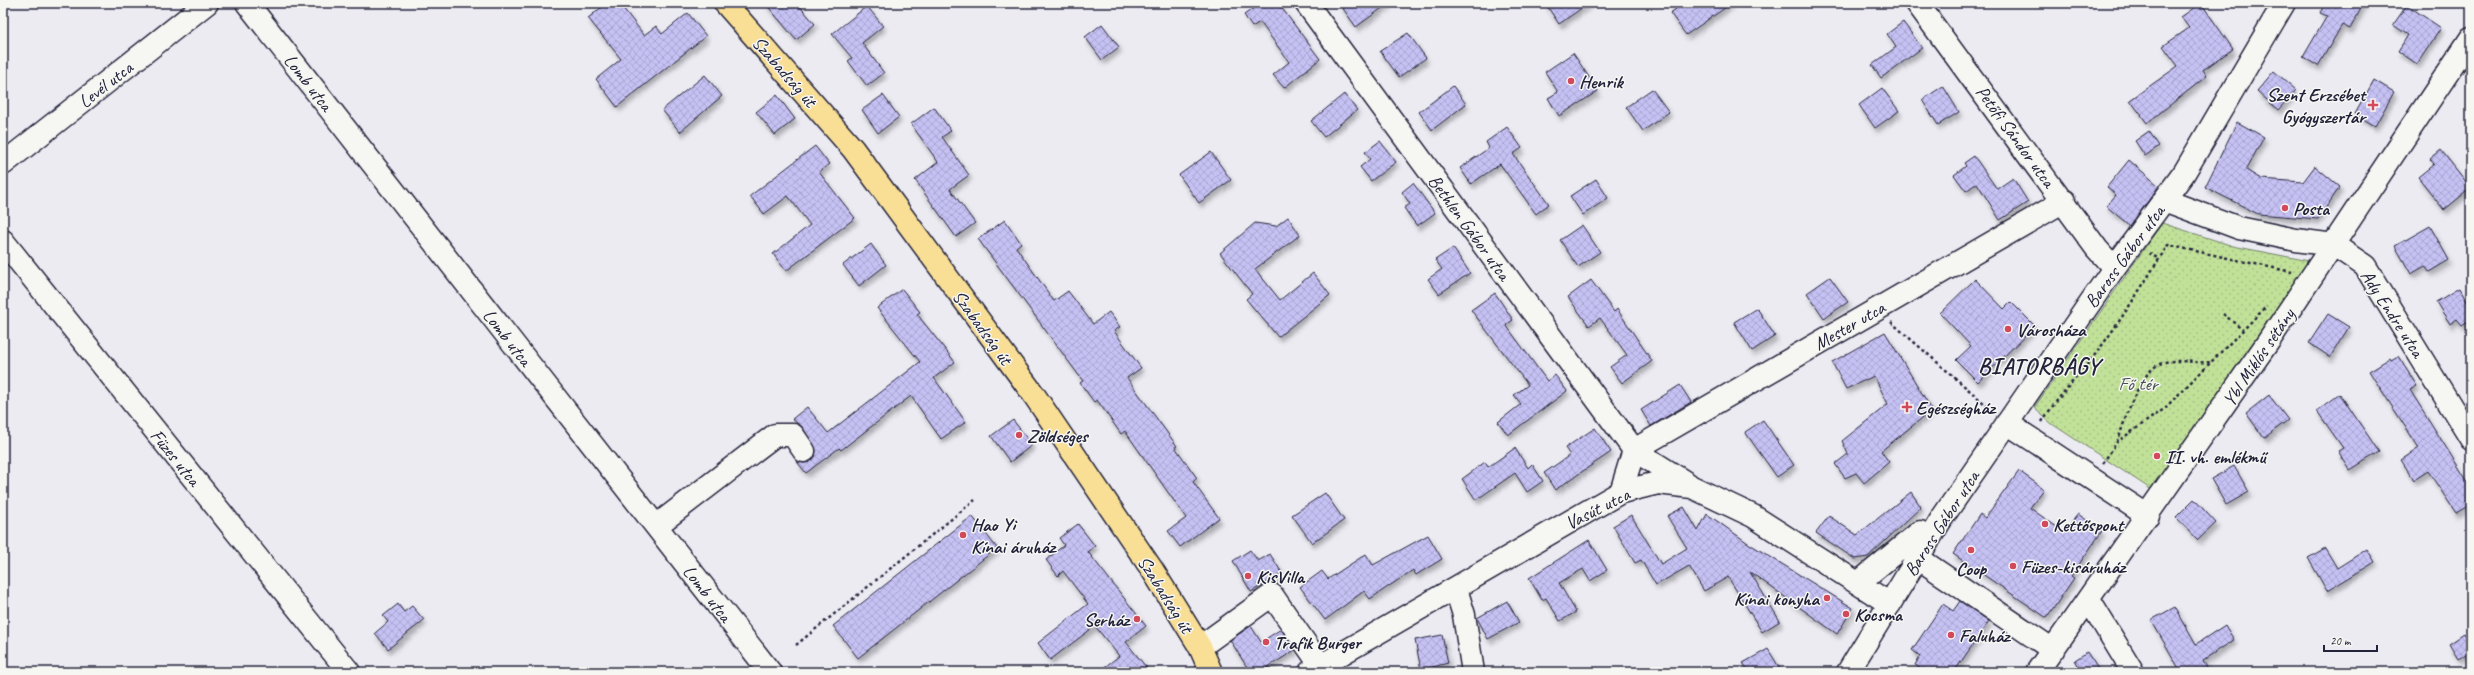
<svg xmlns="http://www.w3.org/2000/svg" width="2474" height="675" font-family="Caveat,sans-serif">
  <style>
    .park { fill: url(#park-dots); stroke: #72826a }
    .building { fill: url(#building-cross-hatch); stroke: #22223b; filter: url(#shadow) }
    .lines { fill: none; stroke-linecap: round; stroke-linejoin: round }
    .minor-casing { stroke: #22223b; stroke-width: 25 }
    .major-casing { stroke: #22223b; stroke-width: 25 }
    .path { stroke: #22223b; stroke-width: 2.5; stroke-dasharray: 3 3; stroke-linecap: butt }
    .minor { stroke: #f6f6f2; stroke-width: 22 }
    .major { stroke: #f9df96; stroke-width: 22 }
    .poi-dot { fill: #d1495b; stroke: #f6f6f2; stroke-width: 1.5 }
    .labels { text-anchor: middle; stroke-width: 3; stroke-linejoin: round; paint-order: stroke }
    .street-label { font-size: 19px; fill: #22223b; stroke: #f6f6f2 }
    .poi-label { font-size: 19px; font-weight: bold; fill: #22223b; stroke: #f6f6f2; text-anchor: start }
    .park-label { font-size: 19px; fill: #4a5252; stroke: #f6f6f2 }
    .district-label { font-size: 23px; font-weight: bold; letter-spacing: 1px; fill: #22223b; stroke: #f6f6f2 }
  </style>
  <defs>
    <pattern id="park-dots" width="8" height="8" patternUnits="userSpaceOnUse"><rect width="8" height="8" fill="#c1e199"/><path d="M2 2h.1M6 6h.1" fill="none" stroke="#a6c185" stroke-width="1.8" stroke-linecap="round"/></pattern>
    <pattern id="building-cross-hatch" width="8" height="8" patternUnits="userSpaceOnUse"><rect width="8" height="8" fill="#c5c1f3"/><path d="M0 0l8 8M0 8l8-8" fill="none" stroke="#a9a6d1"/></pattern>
    <filter id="shadow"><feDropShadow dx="2.5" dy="4.5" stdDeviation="2" flood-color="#0004"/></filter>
  </defs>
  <rect width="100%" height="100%" fill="#ecebf2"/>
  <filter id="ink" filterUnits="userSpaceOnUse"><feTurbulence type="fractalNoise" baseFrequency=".025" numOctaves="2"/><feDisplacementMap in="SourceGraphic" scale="8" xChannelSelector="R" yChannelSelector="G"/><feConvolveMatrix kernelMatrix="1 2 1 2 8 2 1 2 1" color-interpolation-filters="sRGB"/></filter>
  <g filter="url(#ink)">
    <path class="park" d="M2162 223 2233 246 2309 261 2152 490 2052 424 2034 408Z"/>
    <path class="building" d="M607 3H619L644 35 656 26 662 34 688 13 706 36 617 107 596 79 621 59 588 18Z
      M765 3H797L815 24 796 40Z
      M1261 3H1278L1320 59 1284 88 1273 75 1289 62 1260 22 1252 27 1244 15Z
      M1339 3H1389L1356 27Z
      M1545 3H1589L1559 24Z
      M1672 3H1732L1686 35 1670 13 1676 9Z
      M2201 3 2233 49 2203 70 2207 76 2147 123 2130 100 2178 66 2163 46 2189 28 2181 17Z
      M2325 3H2364L2350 29 2342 25 2318 66 2303 57 2327 16 2320 13Z
      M2407 5 2441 28 2417 64 2398 51 2408 35 2393 25Z
      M867 6 883 26 862 43 884 73 867 86 848 61 852 58 832 34Z
      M1903 22 1922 48 1881 78 1872 65 1896 47 1887 34Z
      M1102 24 1119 47 1102 60 1085 37Z
      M1408 33 1426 58 1399 77 1380 51Z
      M1573 53 1598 91 1559 116 1548 98 1558 92 1545 72Z
      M2274 71 2296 90 2278 110 2257 91Z
      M705 75 722 96 680 132 662 110Z
      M2374 80 2394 92 2375 126 2355 114Z
      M1453 86 1466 104 1432 130 1419 112Z
      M1943 86 1959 112 1938 125 1922 100Z
      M1882 88 1899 111 1875 128 1859 105Z
      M1652 89 1669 112 1643 131 1626 107Z
      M1344 94 1357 110 1324 137 1311 121Z
      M777 95 795 119 775 135 756 112Z
      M883 95 899 117 878 133 862 110Z
      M934 107 951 131 942 137 969 175 950 189 975 223 956 237 915 180 938 162 911 124Z
      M2237 122 2264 137 2246 170 2261 179 2303 182 2315 166 2340 187 2318 219 2258 214 2205 187Z
      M1507 127 1522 148 1513 154 1549 204 1536 214 1500 164 1471 184 1460 168 1489 148 1486 142Z
      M2149 131 2159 146 2145 156 2135 141Z
      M1380 141 1396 162 1371 181 1360 167 1370 159 1365 152Z
      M815 146 829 164 819 172 855 218 786 271 773 254 810 225 788 196 764 214 750 196Z
      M2441 150 2471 188 2444 210 2418 177 2434 164 2430 159Z
      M1211 152 1231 180 1199 203 1179 175Z
      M1974 156 1997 189 2013 178 2028 202 2000 220 1977 183 1966 191 1954 175 1966 166 1964 163Z
      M2129 160 2159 186 2130 226 2106 206 2116 195 2107 187Z
      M1596 179 1608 198 1583 215 1570 196Z
      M1413 183 1435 213 1417 226 1404 208 1410 204 1402 192Z
      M1288 217 1300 235 1255 269 1280 300 1313 273 1330 295 1278 337 1246 299 1252 294 1220 253 1255 223 1276 226Z
      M1005 220 1021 243 1016 247 1054 301 1068 291 1093 324 1109 312 1120 327 1114 331 1141 368 1127 378 1177 446 1175 447 1197 478 1193 482 1219 518 1180 547 1168 531 1186 518 1125 431 1121 434 1097 400 1094 402 1080 383 1083 381 978 239Z
      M1582 225 1600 252 1578 267 1560 240Z
      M2430 226 2449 260 2429 272 2425 266 2411 274 2395 246Z
      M871 244 886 265 859 286 843 265Z
      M1453 248 1470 273 1439 294 1428 279 1442 269 1435 260Z
      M1830 277 1848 302 1824 318 1807 293Z
      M1975 279 2004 309 2011 302 2035 326 1978 382 1956 360 1971 346 1940 313Z
      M1591 280 1614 312 1617 309 1652 361 1622 383 1610 367 1627 355 1600 318 1589 326 1568 297Z
      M2459 288 2471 308V319L2462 325 2457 319 2450 324 2436 302Z
      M902 289 920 312 917 314 955 362 934 378 966 422 941 439 911 396 841 450 839 448 806 473 797 462 805 463 811 461 815 457 816 450 803 428 792 419 807 407 828 433 920 362 877 308Z
      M1495 293 1513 320 1506 325 1547 381 1555 375 1567 391 1508 435 1498 422 1521 404 1514 395 1528 385 1471 310Z
      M1757 308 1775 336 1752 351 1734 322Z
      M2328 314 2349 327 2330 357 2309 343Z
      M1885 332 1932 410 1881 451 1889 462 1864 483 1856 473 1845 478 1835 464 1848 454 1842 441 1888 404 1874 376 1846 389 1832 362Z
      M2398 356 2417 386 2410 390 2471 487V504L2456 513 2428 471 2414 480 2401 460 2419 448 2369 371 2390 358 2391 360Z
      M1680 385 1691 402 1651 426 1641 410Z
      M2340 394 2379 452 2350 470 2338 451 2343 448 2317 411Z
      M2269 395 2288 420 2264 438 2246 413Z
      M1013 420 1032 445 1010 462 991 436Z
      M1763 420 1794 465 1777 477 1745 432Z
      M1595 428 1611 452 1555 490 1544 473 1570 455 1565 448Z
      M1515 448 1528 468 1532 464 1543 481 1527 492 1515 473 1476 500 1462 479 1485 462 1488 467Z
      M2234 466 2249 492 2226 505 2211 479Z
      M2019 471 2044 489 2030 508 2064 532 2078 514 2102 531 2071 576 2074 578 2047 618 1953 554 1980 514 1985 518Z
      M1911 492 1921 507 1868 557 1855 559 1816 533 1829 516 1857 535Z
      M1325 493 1344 520 1312 543 1292 515Z
      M2194 499 2216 523 2198 540 2176 517Z
      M1684 507 1698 531 1707 514 1748 543 1853 608 1837 634 1750 572 1780 621 1762 632 1728 577 1704 591 1689 566 1656 585 1641 560 1635 563 1613 526 1631 515 1661 564 1687 548 1667 516Z
      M972 516 997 548 858 658 833 626Z
      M1078 524 1095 546 1088 552 1146 626 1126 642 1150 672H1098L1119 656 1095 626 1050 660 1038 643 1088 604 1063 571 1058 576 1046 560 1064 545 1059 538Z
      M1428 535 1442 559 1416 575 1413 570 1370 599 1364 591 1325 620 1300 587 1322 571 1328 579 1366 554 1373 565Z
      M1589 540 1607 570 1590 581 1583 569 1559 583 1576 612 1560 621 1546 598 1542 600 1529 578Z
      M2325 548 2337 568 2367 549 2375 562 2327 591 2308 558Z
      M1250 550 1258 561 1270 554 1282 573 1251 592 1233 561Z
      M1507 601 1519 622 1488 639 1477 618Z
      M1960 601 1989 621 1954 672H1926L1915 665 1920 656 1912 650 1943 604 1953 611Z
      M398 604 404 612 412 606 424 620 388 649 375 633 388 622 383 616Z
      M2175 607 2196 644 2225 625 2234 640 2203 660 2209 672H2181L2151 620Z
      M1251 626 1261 642 1281 629 1295 650 1260 672H1250L1230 640Z
      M2464 634 2471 645V651L2458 659 2449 644Z
      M1442 635 1448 663 1421 670 1415 640Z
      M1768 649 1782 672H1749L1743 663Z
      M2087 652 2100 672H2082L2075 660Z"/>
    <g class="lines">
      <g class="minor-casing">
        <path id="minor" d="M247 3 770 672
          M1306 3 1634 450 1688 484
          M1917 3 2097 249 2114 268
          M3 164 207 3
          M2164 200 2239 228 2296 240 2334 245 2365 266 2471 439
          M3 241 349 672
          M2007 423 2148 516
          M1634 450 2064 201
          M1621 492 1634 450
          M656 526 775 435H793L804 451
          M1918 558 2053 650
          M1858 583 1920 532 1929 540
          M1456 589 1464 615 1473 672
          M2089 600 2133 672
          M1200 647 1272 595 1321 666
          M1310 672 1621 492 1658 483 1692 487 1753 516 1890 604
          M1848 672 1942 518 2114 268 2184 173 2284 3
          M2037 672 2268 342 2471 38"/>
      </g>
      <g class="major-casing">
        <path id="major" d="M725 3 853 149 1034 395 1153 571 1200 647 1211 672"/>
      </g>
      <path class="path" d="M2149 253 2159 259
        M2223 314 2243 330
        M1891 322 1993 411
        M2042 422C2057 397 2079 376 2097 352 2123 318 2145 281 2168 245L2292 272
        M2117 442C2126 419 2138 372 2162 363 2176 358 2196 364 2211 362
        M2103 463 2117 442 2164 409 2267 306
        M796 645 975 500"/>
      <use href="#minor" class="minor"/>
      <use href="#major" class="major"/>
    </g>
  </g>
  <g class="poi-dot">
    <circle cx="1571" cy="81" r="4"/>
    <path d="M2371 99h4v4h4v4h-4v4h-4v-4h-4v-4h4z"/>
    <circle cx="2285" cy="208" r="4"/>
    <circle cx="2008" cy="329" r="4"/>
    <path d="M1905 401h4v4h4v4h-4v4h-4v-4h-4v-4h4z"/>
    <circle cx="1019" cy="435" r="4"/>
    <circle cx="2157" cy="456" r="4"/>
    <circle cx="2045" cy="524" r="4"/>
    <circle cx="963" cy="535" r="4"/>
    <circle cx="1971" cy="550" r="4"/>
    <circle cx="2013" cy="566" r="4"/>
    <circle cx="1248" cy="576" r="4"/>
    <circle cx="1827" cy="598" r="4"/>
    <circle cx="1846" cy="614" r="4"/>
    <circle cx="1137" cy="619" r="4"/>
    <circle cx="1951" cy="635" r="4"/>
    <circle cx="1266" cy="642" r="4"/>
  </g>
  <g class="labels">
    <g class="street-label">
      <text transform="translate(785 71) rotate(49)" y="7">Szabadság út</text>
      <text transform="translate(309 82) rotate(52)" y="7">Lomb utca</text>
      <text transform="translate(105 84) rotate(-38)" y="7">Levél utca</text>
      <text transform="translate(2016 136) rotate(54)" y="7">Petőfi Sándor utca</text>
      <text transform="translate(1470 227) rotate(54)" y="7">Bethlen Gábor utca</text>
      <text transform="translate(2124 256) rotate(-54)" y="7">Baross Gábor utca</text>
      <text transform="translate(2393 313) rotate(57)" y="7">Ady Endre utca</text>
      <text transform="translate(1849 325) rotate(-30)" y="7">Mester utca</text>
      <text transform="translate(983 327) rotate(54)" y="7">Szabadság út</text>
      <text transform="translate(508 337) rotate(52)" y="7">Lomb utca</text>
      <text transform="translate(2258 357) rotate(-56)" y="7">Ybl Miklós sétány</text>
      <text transform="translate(176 457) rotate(51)" y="7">Füzes utca</text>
      <text transform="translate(1597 508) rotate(-27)" y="7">Vasút utca</text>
      <text transform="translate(1941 523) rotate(-57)" y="7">Baross Gábor utca</text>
      <text transform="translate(708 593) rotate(52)" y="7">Lomb utca</text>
      <text transform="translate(1166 594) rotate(58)" y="7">Szabadság út</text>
    </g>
    <g class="poi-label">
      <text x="1579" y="88">Henrik</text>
      <text x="2365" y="101" text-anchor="end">Szent Erzsébet<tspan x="2365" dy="22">Gyógyszertár</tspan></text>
      <text x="2293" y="215">Posta</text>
      <text x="2016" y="336">Városháza</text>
      <text x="1916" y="414">Egészségház</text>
      <text x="1027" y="442">Zöldséges</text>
      <text x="2165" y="463">II. vh. emlékmű</text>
      <text x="971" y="531">Hao Yi<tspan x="971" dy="22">Kínai áruház</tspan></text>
      <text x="2053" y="531">Kettőspont</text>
      <text x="2021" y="573">Füzes-kisáruház</text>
      <text x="1971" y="575" text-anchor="middle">Coop</text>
      <text x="1256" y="583">KisVilla</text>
      <text x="1819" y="605" text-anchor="end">Kínai konyha</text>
      <text x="1854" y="621">Kocsma</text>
      <text x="1129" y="626" text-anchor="end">Serház</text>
      <text x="1959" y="642">Faluház</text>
      <text x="1274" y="649">Trafik Burger</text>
    </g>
    <g class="park-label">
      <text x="2138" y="390">Fő tér</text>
    </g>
    <g class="district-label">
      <text x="2039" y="374">BIATORBÁGY</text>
    </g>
  </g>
  <rect width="2474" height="675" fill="none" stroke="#f6f6f2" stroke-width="16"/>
  <rect x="8" y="8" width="2458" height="659" fill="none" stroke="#22223b" stroke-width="1.5" filter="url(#ink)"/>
  <path d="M2324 645v6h53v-6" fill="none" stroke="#22223b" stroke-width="2"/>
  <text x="2330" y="645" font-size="12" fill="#22223b" stroke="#f6f6f2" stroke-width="3" paint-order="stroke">20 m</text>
</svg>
